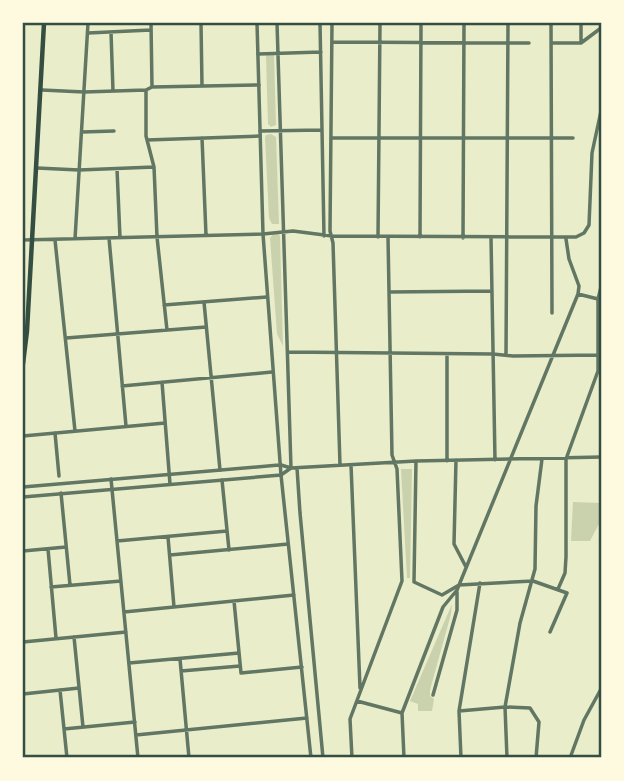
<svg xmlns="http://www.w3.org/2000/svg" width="624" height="781" font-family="'Sofia Sans Condensed',sans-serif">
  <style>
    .green { fill: #cad2ad }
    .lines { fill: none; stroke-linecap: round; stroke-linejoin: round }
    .minor { stroke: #617663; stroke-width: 3.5 }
    .tertiary { stroke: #617663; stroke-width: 3.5 }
    .secondary { stroke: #344e41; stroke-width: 4.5 }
    .neatline { fill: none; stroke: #344e41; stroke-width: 2.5 }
  </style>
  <rect width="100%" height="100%" fill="#e9edc9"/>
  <path class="green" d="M266 55H274L276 125 271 127 268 124Z
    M271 134 276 137 279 224H272L269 218 265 138 266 135Z
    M274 233H278L280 236 283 346 277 334 270 238Z
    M401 469H412L410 578H407Z
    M573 502 600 503V522L590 541H571Z
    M452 604 451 614 430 690V696L434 699 432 711H418V704L410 701Z"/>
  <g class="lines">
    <path class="minor" d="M151 23 152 87
      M201 23 202 86
      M277 23 291 468
      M320 23 324 236
      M332 23 330 231 333 243 340 465
      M551 23 552 313
      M581 23V43
      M111 32 113 91
      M88 33 151 30
      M332 42 529 43
      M552 43H581L601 28
      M258 54 321 52
      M42 90 84 92 146 90 152 87 259 85
      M146 90V136L154 167 157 237 167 330
      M260 131 322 130
      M82 132 114 131
      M202 138 206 235
      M331 138H573
      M147 140 260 136
      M37 168 79 170 154 167
      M117 169 120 238
      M378 237 380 23
      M420 237 421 23
      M109 238 126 426
      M463 238 464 23
      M491 238 495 460
      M75 239 88 23
      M23 240 263 234 293 231 332 236 576 237 584 233 589 225 592 153 601 111
      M55 240 75 431
      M389 292 492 291
      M598 299 601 287
      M204 302 220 470
      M164 305 267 297
      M66 338 206 327
      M288 352 493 354 513 356 599 355
      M506 355 508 23
      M162 382 170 484
      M122 386 272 372
      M55 433 59 476
      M23 436 165 423
      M456 460 454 544 466 567
      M416 461 414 582 442 595 459 585 533 581 567 593 550 632
      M447 461V354
      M281 465 291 468 416 461 601 457
      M351 465 360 688
      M291 468 281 475 311 758
      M297 468 300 513 323 758
      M111 479 138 758
      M222 480 229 550
      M61 493 70 585
      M168 537 174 607
      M117 541 227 531
      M48 549 56 638
      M23 551 66 547
      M170 555 288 544
      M51 587 121 581
      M558 589 565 573 566 557V459L598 371V299L578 294
      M234 601 241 673 302 667
      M124 612 294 595
      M74 637 83 727
      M23 642 126 632
      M180 659 189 758
      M129 663 239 653
      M181 671 240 666
      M60 690 67 758
      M23 694 79 688
      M433 695 457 610V592
      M357 701 402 713
      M459 711 505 707 530 708 539 722 536 758
      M64 729 135 722
      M136 735 307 718
      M352 758 350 719 402 581 397 469 392 455 388 237
      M404 758 402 713 443 607 457 590 578 294 579 286 569 259 566 239
      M461 758 459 711 480 583
      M507 758 505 707 520 623 535 569 536 506 542 459
      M570 758 584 720 601 689"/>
    <path class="tertiary" d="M23 487 279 465
      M23 497 281 475 263 234 257 23"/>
    <path class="secondary" d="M23 364 27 331 44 23"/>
  </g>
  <rect width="624" height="781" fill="none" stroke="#fefae0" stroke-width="49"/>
  <rect x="24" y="24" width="576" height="732" class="neatline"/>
</svg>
